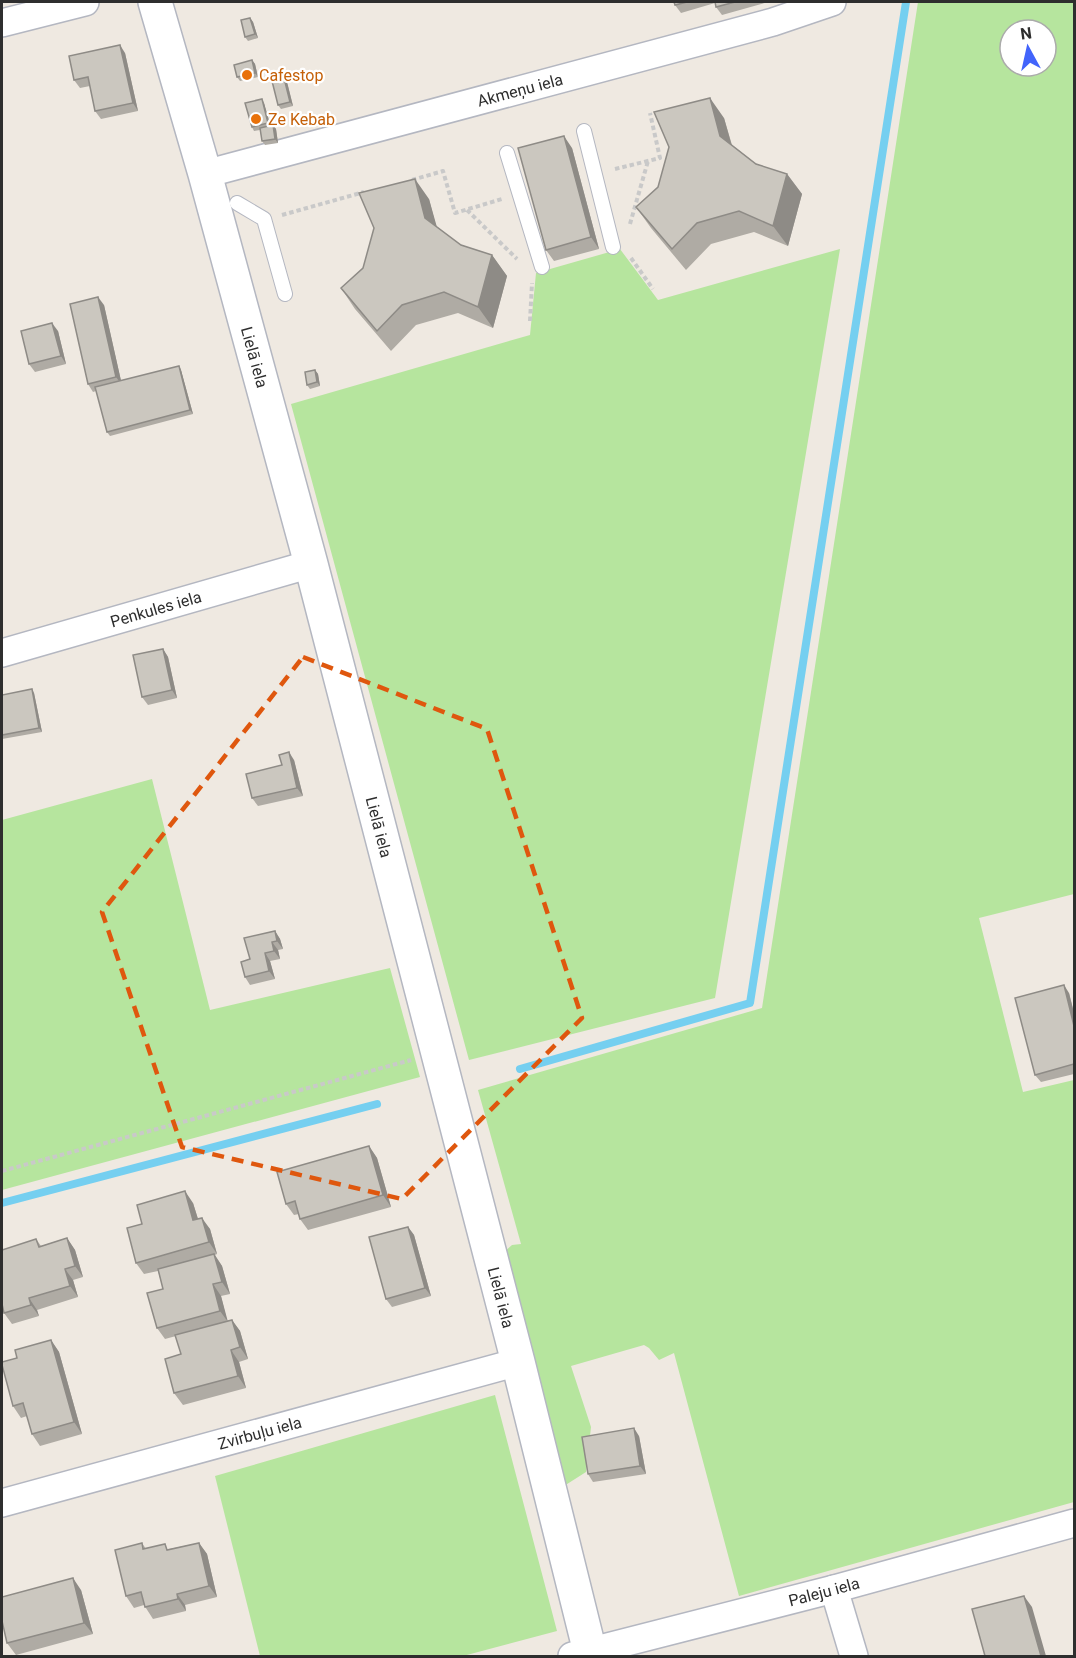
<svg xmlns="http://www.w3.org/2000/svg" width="1076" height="1658" font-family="Roboto,sans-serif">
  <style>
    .green { fill: #b6e59e; fill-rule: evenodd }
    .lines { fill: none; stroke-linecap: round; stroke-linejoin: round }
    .stream { stroke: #75cff0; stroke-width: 8 }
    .service-casing { stroke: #b4b7c1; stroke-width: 16 }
    .minor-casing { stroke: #b4b7c1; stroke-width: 30 }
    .tertiary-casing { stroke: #b4b7c1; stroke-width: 36 }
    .path { stroke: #c9c9c9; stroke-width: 4; stroke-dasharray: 4.5 3; stroke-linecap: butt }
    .service { stroke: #fff; stroke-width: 14 }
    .minor { stroke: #fff; stroke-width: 27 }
    .tertiary { stroke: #fff; stroke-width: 33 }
    .wall { fill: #afaba4 }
    .shaded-wall { fill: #8e8b86 }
    .building { fill: #cbc7bf; stroke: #8e8b86; stroke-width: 1.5 }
    .marked { fill: none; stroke: #df570e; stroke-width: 4.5; stroke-dasharray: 12 8; stroke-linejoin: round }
    .food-dot { fill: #e8710a; stroke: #fff; stroke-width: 2 }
    .labels { text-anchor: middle; stroke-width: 4.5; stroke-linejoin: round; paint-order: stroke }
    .food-label { font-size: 16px; fill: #c56008; stroke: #fff; text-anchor: start }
    .street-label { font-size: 16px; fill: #2e2e2e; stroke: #fff }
  </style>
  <rect width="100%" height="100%" fill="#efe9e1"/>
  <path class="green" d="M918 2H1074V894L979 918 1023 1092 1074 1080V1502L739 1596 674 1353 659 1360 649 1348 644 1345 571 1366 591 1427 586 1472 564 1486 503 1253 512 1245 521 1244 478 1090 762 1008ZM1010 30H1046V66H1010Z
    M620 249 658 300 840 249 715 998 469 1060 291 404 530 335 536 273Z
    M152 779 210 1010 390 968 420 1077 2 1190V820Z
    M495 1395 557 1631 463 1656H260L215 1476Z"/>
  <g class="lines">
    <path class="stream" d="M520 1069 750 1003 906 2
      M2 1203 377 1104"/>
    <g class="service-casing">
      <path id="service" d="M584 131 613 247
        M507 153 542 267
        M237 203 264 219 285 294"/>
    </g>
    <g class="minor-casing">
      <g id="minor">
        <path d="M2 23 85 2"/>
        <path id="s1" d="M205 174 773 22 832 2"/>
        <path id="s2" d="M2 653 311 564"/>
        <path id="s3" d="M2 1503 518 1362"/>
        <path d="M834 1589 854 1656"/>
        <path id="s4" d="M572 1656 834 1589 1074 1523"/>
      </g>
    </g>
    <g class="tertiary-casing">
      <g id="tertiary">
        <path id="s5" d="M155 2 205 174 311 564 518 1362 591 1656"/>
      </g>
    </g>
    <path class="path" d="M615 169 660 158 650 113
      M412 180 443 171 455 213 502 199
      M467 210 517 259
      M282 215 364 192
      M630 224 648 161
      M631 258 653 289
      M530 321 532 283
      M2 1171 411 1060"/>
    <use href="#service" class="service"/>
    <use href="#minor" class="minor"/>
    <use href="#tertiary" class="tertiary"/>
  </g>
  <path class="wall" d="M674 2H768L722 15 716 7 715 3 681 13 675 5Z
    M250 18 253 22 258 38 248 41 245 37Z
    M125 53 138 111 101 119 95 111 90 86 80 88 74 80Z
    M252 60 255 64 258 77 240 81 237 77Z
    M287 82 293 106 281 109 278 105Z
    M264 103 270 126 273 125 276 129 278 143 265 145 262 141 260 130 254 131 252 127Z
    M724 118 732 145 756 164 787 174 802 194 788 246 754 232 711 244 686 270 651 228 636 207 658 187Z
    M572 148 599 249 554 261 546 250Z
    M429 199 436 226 461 245 492 255 507 276 493 328 458 313 416 325 391 351 355 309 341 288 363 268Z
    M104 305 121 381 179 366 181 370 193 414 110 436 107 432 96 391 93 392 88 384Z
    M58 331 66 364 35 372 29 364Z
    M315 370 318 374 320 386 310 389 307 385Z
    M163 649 168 657 177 698 148 705 142 697Z
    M34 693 42 732 2 739V695Z
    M294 760 303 796 258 806 252 798 282 765Z
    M275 931 280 939 283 949 278 950 280 959 270 961 275 979 250 985 245 977 250 959Z
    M1069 993 1074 1013V1074L1041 1082 1035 1075Z
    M369 1146 377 1158 391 1207 308 1230 300 1219 299 1214 294 1215 286 1204Z
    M193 1203 198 1219 210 1229 217 1254 215 1255 222 1266 230 1294 221 1296 227 1321 232 1320 240 1331 248 1359 239 1362 246 1388 183 1405 174 1393 181 1354 176 1336 165 1339 157 1328 163 1289 158 1271 144 1274 136 1263 142 1224Z
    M408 1227 414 1235 431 1296 392 1307 386 1299Z
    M67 1238 75 1250 83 1277 73 1280 78 1297 37 1310 39 1316 12 1324 4 1313 36 1239 41 1246Z
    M51 1340 59 1352 82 1434 40 1446 32 1434 27 1416 21 1418 13 1406Z
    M639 1436 646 1474 593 1482 588 1474Z
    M142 1543 146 1549H169L199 1543 207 1554 217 1597 185 1605 186 1611 153 1619 144 1605 134 1608 126 1596Z
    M81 1590 93 1634 16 1655 7 1643Z"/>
  <path class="shaded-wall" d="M250 18 253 22 258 38 255 34Z
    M120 45 125 53 138 111 133 103Z
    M252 60 255 64 258 77 255 73Z
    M284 78 287 82 293 106 290 102Z
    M710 98 724 118 735 157 720 136Z
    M262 99 264 103 271 127 268 123Z
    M273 125 276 129 278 143 275 139Z
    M564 136 572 148 599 249 591 237Z
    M787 174 802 194 788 246 773 226Z
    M415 179 429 199 440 238 425 218Z
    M492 255 507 276 493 328 478 307Z
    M98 297 104 305 122 385 116 377Z
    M52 323 58 331 66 364 61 356Z
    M179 366 181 370 193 414 190 410Z
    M315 370 318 374 320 386 317 382Z
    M163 649 168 657 177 698 172 690Z
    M32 689 34 693 42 732 39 728Z
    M289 752 294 760 303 796 297 788Z
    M275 931 280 939 283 949 277 941Z
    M272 942 278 950 280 959 274 951Z
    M265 953 270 961 275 979 269 971Z
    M1064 985 1069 993 1074 1013V1026Z
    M369 1146 377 1158 391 1207 383 1195Z
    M185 1191 193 1203 202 1232 193 1220Z
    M202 1218 210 1229 217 1254 209 1242Z
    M408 1227 414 1235 431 1296 425 1288Z
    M67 1238 75 1250 83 1277 75 1266Z
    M214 1254 222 1266 230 1294 222 1282Z
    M65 1269 73 1280 78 1297 70 1286Z
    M213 1284 221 1296 228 1322 220 1311Z
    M29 1298 37 1310 39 1316 31 1305Z
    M232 1320 240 1331 248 1359 240 1347Z
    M51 1340 59 1352 82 1434 74 1422Z
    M231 1350 239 1362 246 1388 238 1376Z
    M634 1428 639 1436 646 1474 640 1466Z
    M199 1543 207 1554 217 1597 209 1586Z
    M73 1578 81 1590 93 1634 84 1623Z
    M177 1594 185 1605 186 1611 178 1599Z
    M1024 1596 1032 1607 1046 1656H1041Z"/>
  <path class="building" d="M674 2H687L675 5Z
    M715 2H735L716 7Z
    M250 18 255 34 245 37 241 20Z
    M120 45 133 103 95 111 88 77 74 80 69 56Z
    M252 60 255 73 237 77 234 65Z
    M284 78 290 102 278 105 272 81Z
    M710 98 720 136 756 164 787 174 773 226 739 211 697 223 672 249 636 207 658 187 669 147 654 112Z
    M262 99 268 123 252 127 245 103Z
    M273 125 275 139 262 141 260 128Z
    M564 136 591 237 546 250 518 148Z
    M415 179 425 218 461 245 492 255 478 307 444 292 402 305 377 331 341 288 363 268 374 228 359 193Z
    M98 297 116 377 88 384 70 304Z
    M52 323 61 356 29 364 21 331Z
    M179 366 190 410 107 432 95 387Z
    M315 370 317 382 307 385 305 372Z
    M163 649 172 690 142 697 133 655Z
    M32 689 39 728 2 735V695Z
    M289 752 297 788 252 798 246 774 282 765 279 755Z
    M275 931 277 941 272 942 274 951 265 953 269 971 245 977 241 962 250 959 244 938Z
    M1064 985 1074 1026V1064L1035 1075 1015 998Z
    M369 1146 383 1195 300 1219 295 1201 286 1204 277 1172Z
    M185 1191 193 1220 202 1218 209 1242 136 1263 127 1228 142 1224 137 1205Z
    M408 1227 425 1288 386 1299 369 1237Z
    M67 1238 75 1266 65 1269 70 1286 29 1298 31 1305 4 1313 2 1304V1250L36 1239 39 1247Z
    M214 1254 222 1282 213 1284 220 1311 157 1328 147 1293 163 1289 158 1269Z
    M232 1320 240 1347 231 1350 238 1376 174 1393 165 1359 181 1354 175 1335Z
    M51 1340 74 1422 32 1434 23 1403 13 1406 2 1365V1362L17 1358 15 1350Z
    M634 1428 640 1466 588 1474 582 1437Z
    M142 1543 143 1549 165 1544 167 1550 199 1543 209 1586 177 1594 178 1599 145 1607 141 1592 126 1596 115 1550Z
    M73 1578 84 1623 7 1643 2 1621V1597Z
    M1024 1596 1041 1656H985L972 1609Z"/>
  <path class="marked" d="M303 657 487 729 582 1018 402 1199 182 1147 102 912Z"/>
  <g class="food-dot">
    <circle cx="247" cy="75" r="6"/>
    <circle cx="256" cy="119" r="6"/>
  </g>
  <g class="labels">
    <g class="food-label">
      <text x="259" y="81">Cafestop</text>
      <text x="268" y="125">Ze Kebab</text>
    </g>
    <g class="street-label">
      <text dy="6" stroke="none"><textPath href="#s1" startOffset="326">Akmeņu iela</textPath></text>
      <text dy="6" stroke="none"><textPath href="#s5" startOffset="369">Lielā iela</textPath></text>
      <text dy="6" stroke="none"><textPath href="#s2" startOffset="160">Penkules iela</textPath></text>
      <text dy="6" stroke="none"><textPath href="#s5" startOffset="855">Lielā iela</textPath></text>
      <text dy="6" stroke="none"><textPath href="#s5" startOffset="1341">Lielā iela</textPath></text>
      <text dy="6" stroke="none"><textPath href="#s3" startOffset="267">Zvirbuļu iela</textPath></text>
      <text dy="6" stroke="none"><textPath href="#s4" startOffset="260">Paleju iela</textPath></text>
    </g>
  </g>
  <rect width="1076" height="1658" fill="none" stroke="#2e2e2e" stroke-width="6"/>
  <g transform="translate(1028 48) rotate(352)"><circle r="28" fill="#ffffff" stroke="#ababab" stroke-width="1.5"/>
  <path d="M0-4.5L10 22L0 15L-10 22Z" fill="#4264fb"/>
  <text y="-9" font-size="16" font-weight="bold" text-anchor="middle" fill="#2e2e2e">N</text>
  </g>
</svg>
